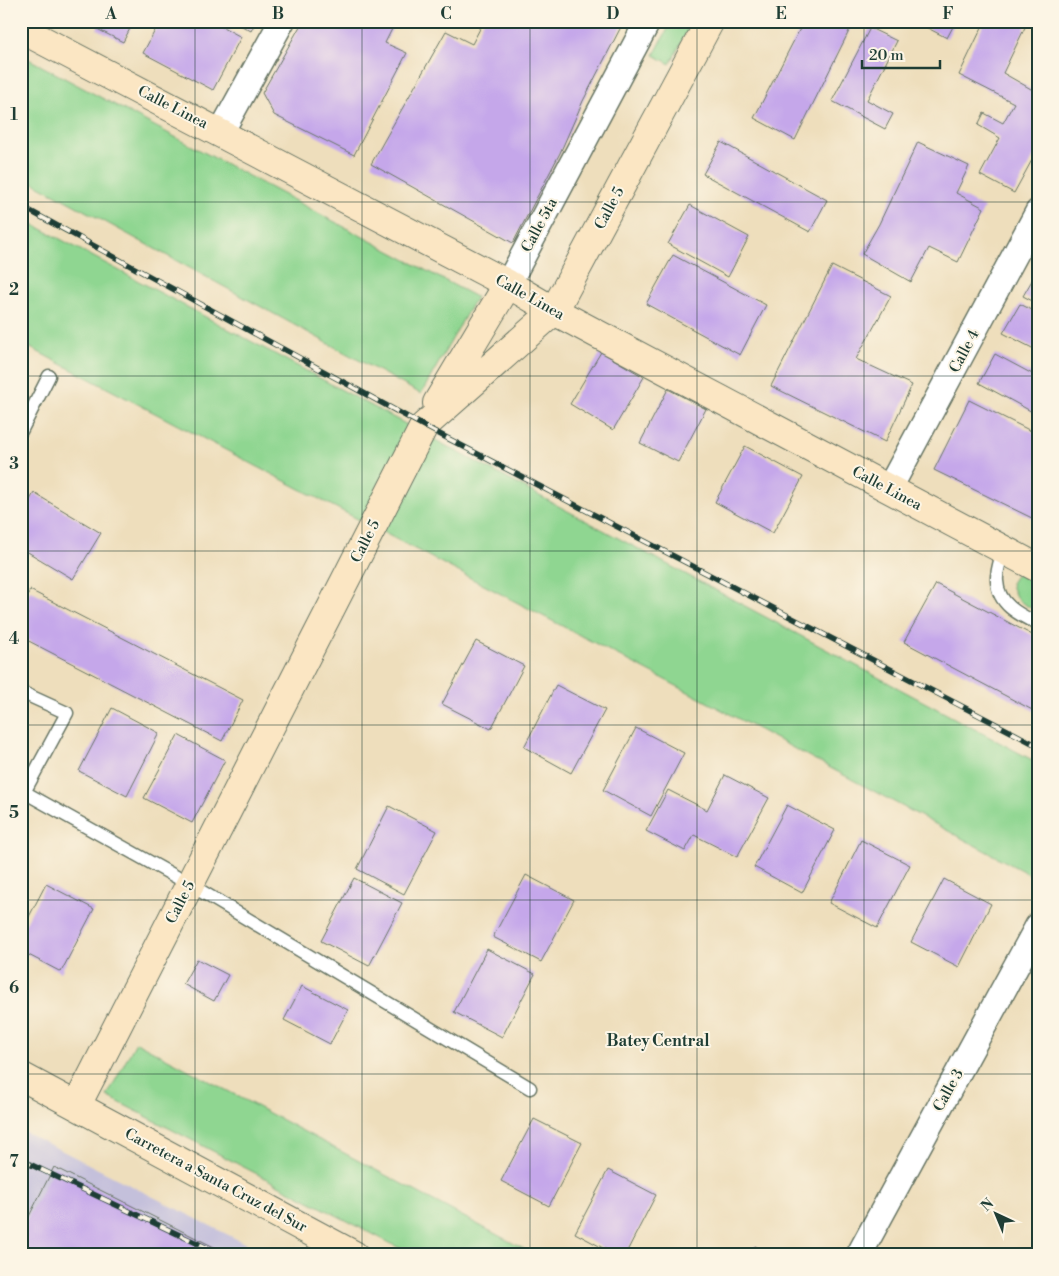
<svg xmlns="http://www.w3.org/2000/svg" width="1059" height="1276" font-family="'Libre Bodoni',serif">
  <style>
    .industrial { fill: #c4c0db }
    .green { fill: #8fd691; stroke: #578a62 }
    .building { fill: #c5a7ea }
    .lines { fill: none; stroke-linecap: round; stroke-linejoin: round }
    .lane-casing { stroke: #677564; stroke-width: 15 }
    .street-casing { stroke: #677564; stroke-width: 28 }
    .secondary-casing { stroke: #677564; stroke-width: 30 }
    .lane { stroke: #fff; stroke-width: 12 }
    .street { stroke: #fff; stroke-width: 25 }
    .secondary { stroke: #fbe6c3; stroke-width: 28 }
    .rail-casing { stroke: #1f3d34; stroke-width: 5.5 }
    .rail { stroke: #fcf5e5; stroke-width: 4; stroke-dasharray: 11; stroke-linecap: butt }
    .grid { fill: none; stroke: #1f3d34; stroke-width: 1; stroke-opacity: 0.55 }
    .labels { text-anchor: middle; stroke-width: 4; stroke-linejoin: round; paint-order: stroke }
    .street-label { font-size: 15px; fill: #1f3d34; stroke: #fcf5e5 }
    .neighbourhood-label { font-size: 16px; font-weight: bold; fill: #1f3d34; stroke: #fcf5e5 }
    .neatline { fill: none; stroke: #1f3d34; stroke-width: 2 }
    .grid-label { font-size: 16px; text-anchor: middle; font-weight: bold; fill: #1f3d34 }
  </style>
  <rect width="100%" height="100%" fill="#fcf5e5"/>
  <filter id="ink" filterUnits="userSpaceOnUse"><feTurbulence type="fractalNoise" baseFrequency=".02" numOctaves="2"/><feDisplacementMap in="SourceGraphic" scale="10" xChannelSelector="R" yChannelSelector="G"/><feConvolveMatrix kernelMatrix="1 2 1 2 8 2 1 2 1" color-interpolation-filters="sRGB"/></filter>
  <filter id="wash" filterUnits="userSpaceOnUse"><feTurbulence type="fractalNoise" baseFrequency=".0096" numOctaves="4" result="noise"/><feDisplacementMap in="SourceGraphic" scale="20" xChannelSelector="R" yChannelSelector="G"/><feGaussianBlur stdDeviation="1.12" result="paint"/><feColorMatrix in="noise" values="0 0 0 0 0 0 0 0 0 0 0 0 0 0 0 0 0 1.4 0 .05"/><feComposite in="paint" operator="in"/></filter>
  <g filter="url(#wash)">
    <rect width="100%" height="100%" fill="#eedebc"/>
    <path class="industrial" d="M21 1130 268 1255H21Z"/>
    <path class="green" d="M672 21H693L670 64 654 55Z
      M21 55 476 297 421 394 21 176Z
      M21 218 1038 763V879L694 695 21 343Z
      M1024 570 1038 577V611C1022 603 1015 602 1011 583L1017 574Z
      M136 1042 535 1255H413L107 1096Z"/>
    <g id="blocks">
      <path class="building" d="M101 21H134L123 42 97 29Z
        M160 21H212L241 37 213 90 143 53Z
        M233 21H256L251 31Z
        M303 21H396L385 43 407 53 354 155 274 115 262 93Z
        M484 21H624L583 101 560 153 513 243 371 164 446 31 472 44Z
        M804 21H844L852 25 795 140 754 118Z
        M914 21H956L947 38Z
        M985 21H1028L1003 73 1038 93V149L1014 193 980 175 1000 138 978 125 984 113 1003 123 1014 103 959 75Z
        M870 28 897 41 867 100 893 114 885 129 832 101Z
        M721 142 827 200 810 232 703 174Z
        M918 142 969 166 956 193 984 208 958 262 929 248 911 282 862 254 879 224Z
        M690 205 749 237 728 277 668 244Z
        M673 255 766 305 740 355 646 304Z
        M832 266 891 296 856 359 912 385 885 442 771 386Z
        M1038 270V304L1023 296Z
        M1020 304 1038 313V351L1003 333Z
        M601 352 644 377 613 430 570 404Z
        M995 354 1038 377V415L979 383Z
        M668 389 706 409 678 462 640 443Z
        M969 400 1035 433 1038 428V521L934 470Z
        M745 446 803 477 773 533 715 502Z
        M34 493 101 533 73 579 21 548V515Z
        M936 584 1038 638V713L904 642Z
        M30 590 243 700 222 741 21 637V607Z
        M476 641 524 666 491 729 442 704Z
        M556 685 605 710 571 773 524 747Z
        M112 708 159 733 127 796 79 771Z
        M636 728 684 753 651 816 603 790Z
        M178 735 225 760 192 823 144 798Z
        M725 775 769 798 737 857 694 835 685 851 646 831 668 790 707 810Z
        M787 805 835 830 802 893 754 867Z
        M389 806 437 831 404 894 357 869Z
        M861 840 910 865 877 928 829 903Z
        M526 875 574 900 541 962 493 937Z
        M354 878 402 903 369 966 321 941Z
        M944 879 991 904 959 967 911 942Z
        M46 884 94 909 61 972 21 951V932Z
        M487 949 535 974 502 1037 454 1012Z
        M197 959 228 975 214 1001 183 984Z
        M302 986 348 1010 330 1044 284 1020Z
        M534 1119 582 1143 549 1206 501 1181Z
        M54 1167 230 1255H21V1232Z
        M608 1170 656 1195 625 1255H616L575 1233Z
        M755 1246 771 1255H750Z"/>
    </g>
  </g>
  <g filter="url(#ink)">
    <use href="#blocks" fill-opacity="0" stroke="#677564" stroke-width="1"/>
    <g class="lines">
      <g class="lane-casing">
        <path id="lane" d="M21 431 49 376
          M1003 550C1001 559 996 571 997 581 998 605 1020 615 1038 624
          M21 692 67 713 21 798
          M24 792 189 884 530 1088"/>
      </g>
      <g class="street-casing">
        <path id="street" d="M221 132 282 21
          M508 284 648 21
          M889 489 1038 212
          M859 1255 1038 926"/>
      </g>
      <g class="secondary-casing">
        <path id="secondary" d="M21 29 508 284 554 311 1038 568
          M437 403 508 284
          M21 1076 354 1255
          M77 1105 424 426 554 311 710 21"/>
      </g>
      <use href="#lane" class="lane"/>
      <use href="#street" class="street"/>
      <use href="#secondary" class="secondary"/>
      <g class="rail-casing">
        <path id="rail" d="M21 206 424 426 1038 746
          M21 1160 222 1255"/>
      </g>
      <use href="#rail" class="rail"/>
    </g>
  </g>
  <path class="grid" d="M195 21V1255M362 21V1255M530 21V1255M697 21V1255M864 21V1255M21 202H1038M21 376H1038M21 551H1038M21 725H1038M21 900H1038M21 1074H1038"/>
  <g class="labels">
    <g class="street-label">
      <text transform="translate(173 107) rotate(27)" y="5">Calle Linea</text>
      <text transform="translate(609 208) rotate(-62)" y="5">Calle 5</text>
      <text transform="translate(539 225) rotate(-62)" y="5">Calle 5ta</text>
      <text transform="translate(530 297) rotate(29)" y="5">Calle Linea</text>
      <text transform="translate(964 351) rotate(-62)" y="5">Calle 4</text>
      <text transform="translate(887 488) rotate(28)" y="5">Calle Linea</text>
      <text transform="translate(365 541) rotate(-63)" y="5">Calle 5</text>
      <text transform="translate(180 902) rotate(-63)" y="5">Calle 5</text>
      <text transform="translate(948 1090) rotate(-61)" y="5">Calle 3</text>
      <text transform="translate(216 1180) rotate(28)" y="5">Carretera a Santa Cruz del Sur</text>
    </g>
    <g class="neighbourhood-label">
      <text x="658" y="1046">Batey Central</text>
    </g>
  </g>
  <rect width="1059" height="1276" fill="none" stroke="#fcf5e5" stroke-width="55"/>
  <g transform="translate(996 1214) rotate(316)" stroke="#fcf5e5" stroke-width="4" paint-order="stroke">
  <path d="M0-4L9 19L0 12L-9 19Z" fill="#1f3d34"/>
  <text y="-8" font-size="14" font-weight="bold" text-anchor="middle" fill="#1f3d34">N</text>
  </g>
  <path d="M862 60v8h78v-8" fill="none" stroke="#1f3d34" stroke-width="2.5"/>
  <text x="869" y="60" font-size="15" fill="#1f3d34" stroke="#fcf5e5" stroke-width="4" paint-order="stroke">20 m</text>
  <rect x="28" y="28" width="1004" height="1220" class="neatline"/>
  <g class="grid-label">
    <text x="111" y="19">A</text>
    <text x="278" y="19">B</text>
    <text x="446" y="19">C</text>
    <text x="613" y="19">D</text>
    <text x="781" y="19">E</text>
    <text x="948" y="19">F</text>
    <text x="14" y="120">1</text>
    <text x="14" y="295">2</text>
    <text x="14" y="469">3</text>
    <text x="14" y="644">4</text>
    <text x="14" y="818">5</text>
    <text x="14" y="993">6</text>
    <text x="14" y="1167">7</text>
  </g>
</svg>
